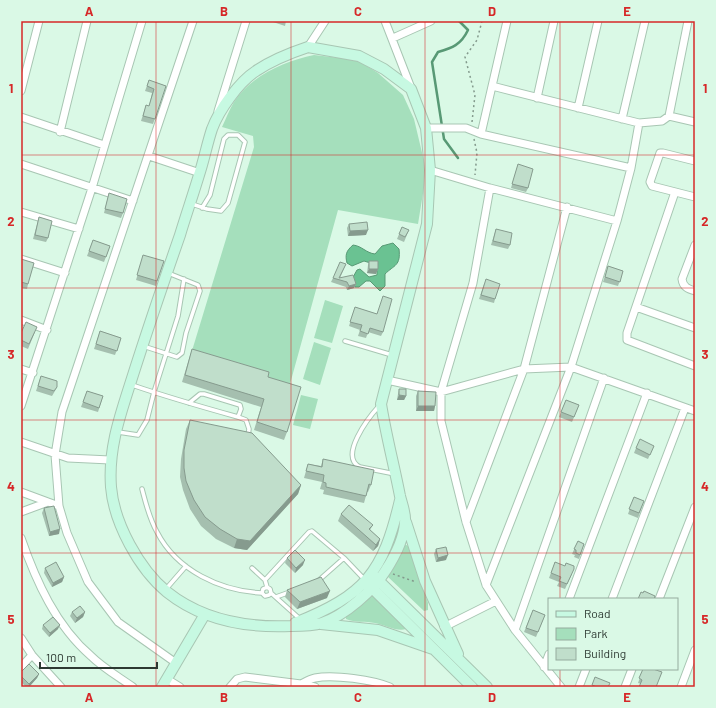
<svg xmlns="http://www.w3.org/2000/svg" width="716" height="708" font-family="Barlow,sans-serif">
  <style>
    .green { fill: #a5dfbc }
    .water { fill: #6ac292; stroke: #589975 }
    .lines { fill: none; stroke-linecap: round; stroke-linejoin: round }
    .stream { stroke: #589975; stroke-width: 2.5 }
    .lane-casing { stroke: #a8c6b3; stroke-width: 5.5 }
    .street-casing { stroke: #a8c6b3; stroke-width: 9 }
    .secondary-casing { stroke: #a8c6b3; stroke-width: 12 }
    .path { stroke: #83998c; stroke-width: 1.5; stroke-dasharray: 2 3; stroke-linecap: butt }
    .lane { stroke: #fff; stroke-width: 3.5 }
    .street { stroke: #fff; stroke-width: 7 }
    .secondary { stroke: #c7f9e2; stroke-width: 10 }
    .wall { fill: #a5bfaf }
    .shaded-wall { fill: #869b8e }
    .building { fill: #c0decb; stroke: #869b8e }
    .grid { fill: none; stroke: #d62828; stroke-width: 1; stroke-opacity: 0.55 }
    .neatline { fill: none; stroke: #d62828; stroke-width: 1.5 }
    .grid-label { font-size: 13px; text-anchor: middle; font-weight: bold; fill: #d62828 }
  </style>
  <rect width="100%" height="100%" fill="#daf9e6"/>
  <path class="green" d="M314 55 357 60 378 73 403 95 414 119 424 161V187L418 224 338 210 290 384 191 354 254 147 253 136 222 127C226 119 229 110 234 102 251 76 284 61 314 55Z
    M325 300 343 306 332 343 314 338Z
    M314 342 331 348 320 385 303 379Z
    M301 395 318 399 310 429 293 425Z
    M403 544 409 546 428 603V610L424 611 387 576Z
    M376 593 408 624 406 629C397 632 385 625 375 623 366 621 355 623 346 619V614Z"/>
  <path class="water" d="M393 243 399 249C401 266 394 265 385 274V286L380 291 370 281H366L359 287H355L352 279 357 270 360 269 369 277 377 275V265L364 261 352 266 347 263C345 255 346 251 353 245 362 246 366 253 375 254L382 246Z"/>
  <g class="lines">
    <path class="stream" d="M458 158 444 139 432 62 438 52C452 48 461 45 468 30L459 21"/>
    <g class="lane-casing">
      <path id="lane" d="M192 204 207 209 221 211 228 203 245 142 238 135H228L224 139 210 195 202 208
        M345 341 392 355
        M143 346 177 357 182 353 186 333 200 291 198 285 168 273
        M132 385C167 397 202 407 238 417L241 409 240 405 204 394H200L189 403
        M379 406C369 417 338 457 360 467L395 474
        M238 417 246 420 249 429 248 436
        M118 432 138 435 147 420 154 392 178 316 184 279
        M142 489C146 504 149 518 157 532 177 571 221 591 262 593
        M252 568 265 580
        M318 581 344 558
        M267 587 265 580 309 532 312 531 344 558 364 579
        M267 587 270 589 271 593 269 595 265 596 262 593 263 589Z
        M166 589 186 566
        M271 593 300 619
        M276 597 290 592"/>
    </g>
    <g class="street-casing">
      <path id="street" d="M385 21 411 88
        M507 21 481 134 631 168
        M393 38 431 21
        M308 47 325 21
        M492 86 639 123
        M21 91 39 21
        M537 98 554 21
        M578 108 598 21
        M218 111 246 21
        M669 116 695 122
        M21 117 104 145
        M622 119 645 21
        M426 128H466L481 134
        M60 132 87 21
        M149 156 200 173
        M695 161 663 153H660L650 182 652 186 695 197
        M21 164 133 201
        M430 170 490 188 617 221 571 367 486 585
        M490 188 473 283 441 392V421L466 522 486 585 515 630 561 687
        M675 192 627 333V340L695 366
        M21 212 79 229
        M617 221 631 168 639 123 662 121 669 116 688 21
        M695 245 682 279C683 287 688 289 695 291
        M21 259 65 273
        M636 307 695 328
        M21 320 47 330
        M21 369 33 373
        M387 380 441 392 524 369 571 367 695 411
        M21 406 92 188 142 21
        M21 442 68 458 110 460
        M21 492 48 502
        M21 512 48 502 59 506
        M466 522 524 369 567 207
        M21 538C36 581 56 626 91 656 103 668 119 677 133 687
        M569 599 647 393
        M612 599 685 408
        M659 599 695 507
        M444 627 496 601
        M515 630 604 378
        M21 638 32 655 61 687
        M176 663 118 622 88 582 67 533 59 506 55 455 62 412 193 21
        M21 667 32 655
        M544 667 549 654
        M167 679 180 687
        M230 687 237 679 245 677 301 684
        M315 687 301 684C305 682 310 679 315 678 333 674 374 680 390 687
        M579 687 586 669
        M625 687 632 669
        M681 687 695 650"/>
    </g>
    <g class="secondary-casing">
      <path id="secondary" d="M308 47 359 56 384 69 411 89 426 128 430 170 427 224 381 404C386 435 394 465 400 496 402 504 406 514 405 522 404 539 395 556 386 570 374 590 344 616 322 623 312 626 301 626 291 626 247 628 202 620 167 592 139 569 114 523 111 487 108 447 121 413 133 375 148 328 164 281 180 235 186 215 193 195 199 175 204 160 207 144 212 129 219 110 239 82 256 71 272 60 290 53 308 47Z
        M406 522 425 581 458 654
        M374 576 487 687
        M368 584 472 687
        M295 623C365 595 383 573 400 500
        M321 624 378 630 433 649
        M162 687 205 614"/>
    </g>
    <path class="path" d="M472 122 475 95 465 57 477 40 482 21
      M474 139 477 153 475 175
      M393 574 416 582"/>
    <use href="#lane" class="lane"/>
    <use href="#street" class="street"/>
    <use href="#secondary" class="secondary"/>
  </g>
  <path class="wall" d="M21 21H23L22 26 21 25Z
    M274 21H286L285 26 273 22Z
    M149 80 166 86 153 124 141 121 146 105 149 106 152 93 145 91Z
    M518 164 528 188 526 192 511 188Z
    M109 193 123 213 121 218 104 213Z
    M39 217 48 238 46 242 33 239Z
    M349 224 366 235 348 236 347 228Z
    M402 227 409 230 404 242 397 239Z
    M496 229 510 245 508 249 491 245Z
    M93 240 110 246 104 262 87 256Z
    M21 259 28 284 27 289 21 288Z
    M142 260 164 261 156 286 136 280Z
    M369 261 378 269 376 274 367 273 368 265Z
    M346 264 340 278 356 284 354 288 347 290 346 287 331 282 333 278Z
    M608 266 623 271 618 286 603 282Z
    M484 284 495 299 494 303 479 299Z
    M355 307 377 314 383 332 381 336 368 332 366 338 358 336 360 330 349 326Z
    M100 331 121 338 115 355 94 349Z
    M35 332 28 349 21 346V333Z
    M192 349 268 377 287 432 284 440 254 430 261 407 182 382Z
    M41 376 57 387 55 391 52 396 36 391Z
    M399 389 406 396 404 400H397L398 394Z
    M87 391 103 396 98 412 81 407Z
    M418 391 435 406 434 411H416V396Z
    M566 400 579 405 572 422 559 417Z
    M190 420 301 485 298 494 247 550 234 548 216 539 201 526 190 509 183 490 180 477 181 459 186 429Z
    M636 448 652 450 648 459 634 453Z
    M323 459 371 485 368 492H367L364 503 323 494 324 490 320 489 322 482 304 478 308 464 321 466Z
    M634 497 644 501 638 518 628 514Z
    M44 508 59 534 49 536 42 513Z
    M341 514 373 525 370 530 380 539 378 546 373 551 338 521Z
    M578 541 584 544 579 559 574 557 575 555 572 554Z
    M436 549 446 560 436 562 434 554Z
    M287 558 303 565 295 573 285 563Z
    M555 562 572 574 565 589 557 586 559 582 549 578Z
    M45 568 64 577 62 582 52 587 44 573Z
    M287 590 327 598 297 609 285 597Z
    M533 610 545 615 536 637 524 632Z
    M72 612H85L83 617 75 623 70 616Z
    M43 625 58 629 49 637 42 629Z
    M643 669 656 687 641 684 638 683Z
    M21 672 39 674 37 678 29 687H26L21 682Z"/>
  <path class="shaded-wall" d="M368 230 366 235 348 236 350 231Z
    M369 269H378L376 274 367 273Z
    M356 284 354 288 347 290 349 286Z
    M399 395 406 396 404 400H397Z
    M418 406H435L434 411H416Z
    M301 485 298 494 247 550 234 548 237 539Z
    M60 529 59 534 49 536 50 532Z
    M380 539 378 546 373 551 376 545Z
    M448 555 446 560 436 562 438 558Z
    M305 560 303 565 295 573 296 568Z
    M64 577 62 582 52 587 53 583Z
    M330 591 327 598 297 609 300 602Z
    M85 612 83 617 75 623 77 618Z
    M60 625 58 629 49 637 50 633Z
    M39 674 37 678 29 687H28L29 684Z"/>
  <path class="building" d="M149 80 166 86 155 119 143 116 146 105 149 106 154 89 147 86Z
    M518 164 533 169 528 188 512 184Z
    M109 193 127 199 123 213 105 209Z
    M39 217 52 221 48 238 35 235Z
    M367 222 368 230 350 231 349 224Z
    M402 227 409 230 405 237 399 234Z
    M496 229 512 233 510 245 493 241Z
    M93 240 110 246 106 257 89 251Z
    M143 255 164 261 157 281 137 275Z
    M21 259 34 263 28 284 21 282Z
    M369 261H378V269H369Z
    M340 262 346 264 339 278 353 275 356 284 349 286 347 282 333 278Z
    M608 266 623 271 620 282 605 277Z
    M486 279 500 284 495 299 481 295Z
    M383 296 392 299 383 332 370 328 368 334 360 331 362 325 350 322 355 307 377 314Z
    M26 322 37 327 29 344 21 340V333Z
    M100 331 121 338 117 351 96 344Z
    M192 349 269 372 268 377 301 387 287 432 257 422 264 399 185 375Z
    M41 376 57 381V387L54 391 38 386Z
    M399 389H406V396L399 395Z
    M87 391 103 396 99 408 83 402Z
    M418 391 436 392 435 406H418Z
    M566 400 579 405 574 417 561 412Z
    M190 420 252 433 301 485 250 541 237 539 220 529 205 517 194 500 186 481 184 468V450Z
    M640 439 654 446 650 455 636 448Z
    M323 459 374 470 371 485 369 484 366 496 326 487V483L323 482 324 475 306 471 308 464 322 467Z
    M634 497 644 501 639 513 629 509Z
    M349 505 373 525 369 529 380 539 376 545 341 514Z
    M54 506 60 529 50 532 44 508Z
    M578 541 584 544 580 555 576 553V550L574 549Z
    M446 547 448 555 438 558 436 549Z
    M295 550 305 560 296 568 287 558Z
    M56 562 64 577 53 583 45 568Z
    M555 562 565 566 566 563 574 566V569L567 584 559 581 561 577 551 573Z
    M321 577 330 591 300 602 287 590Z
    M644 591 655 596 654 599H638L641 592 643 593Z
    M80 606 85 612 77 618 72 612Z
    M533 610 545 615 538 632 526 628Z
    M53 617 60 625 50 633 43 625Z
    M29 664 39 674 29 684 21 676V672Z
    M643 669H653L662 672 656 687H639L642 680 639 678Z
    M595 677 610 683 608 687H597L592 685Z"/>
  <path class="grid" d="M156 21V687M291 21V687M425 21V687M560 21V599M21 155H695M21 288H695M21 420H695M21 553H695M560 669V687"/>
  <rect width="716" height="708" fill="none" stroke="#daf9e6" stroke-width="44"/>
  <rect x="548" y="598" width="130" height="72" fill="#daf9e6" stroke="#95ac9e"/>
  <rect x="556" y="611" width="20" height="6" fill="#c7f9e2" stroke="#95ac9e"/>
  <text x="584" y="618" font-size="12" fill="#2d3932">Road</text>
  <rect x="556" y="628" width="20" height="12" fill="#a5dfbc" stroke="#95ac9e"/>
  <text x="584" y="638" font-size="12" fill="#2d3932">Park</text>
  <rect x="556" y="648" width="20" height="12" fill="#c0decb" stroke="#95ac9e"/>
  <text x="584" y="658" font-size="12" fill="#2d3932">Building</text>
  <path d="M40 662v6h117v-6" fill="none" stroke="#2d3932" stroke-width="2"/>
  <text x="46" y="662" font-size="12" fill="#2d3932" stroke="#daf9e6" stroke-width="3" paint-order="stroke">100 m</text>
  <rect x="22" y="22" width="672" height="664" class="neatline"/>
  <g class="grid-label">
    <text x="89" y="16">A</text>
    <text x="224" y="16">B</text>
    <text x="358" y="16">C</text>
    <text x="492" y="16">D</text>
    <text x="627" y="16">E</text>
    <text x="11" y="93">1</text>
    <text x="705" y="93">1</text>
    <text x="11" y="226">2</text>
    <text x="705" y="226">2</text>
    <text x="11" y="359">3</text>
    <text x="705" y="359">3</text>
    <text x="11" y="491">4</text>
    <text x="705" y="491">4</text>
    <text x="11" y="624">5</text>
    <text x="705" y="624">5</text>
    <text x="89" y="702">A</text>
    <text x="224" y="702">B</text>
    <text x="358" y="702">C</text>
    <text x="492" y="702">D</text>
    <text x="627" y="702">E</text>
  </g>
</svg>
